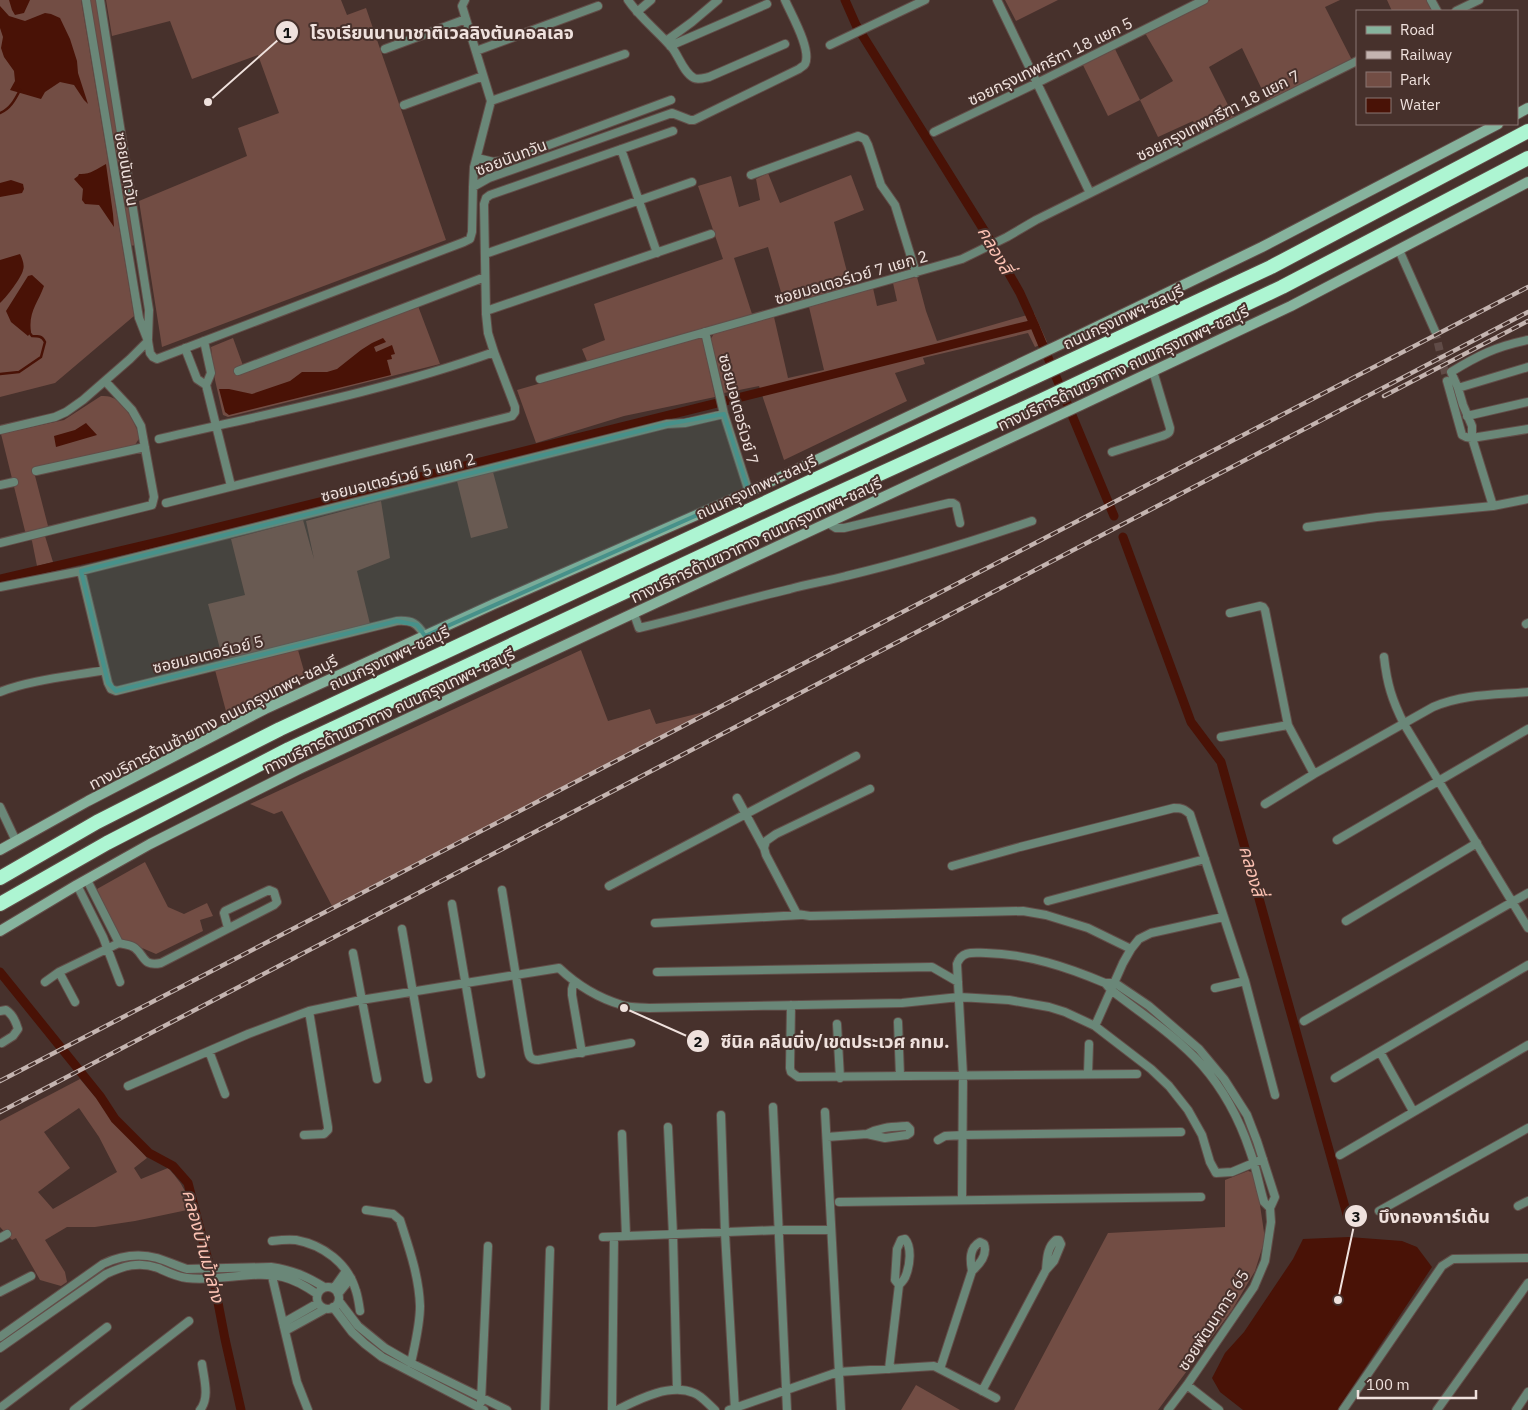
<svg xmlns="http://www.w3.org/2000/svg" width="1528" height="1410" font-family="'IBM Plex Sans','Noto Sans Thai',sans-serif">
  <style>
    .green { fill: #724d44; fill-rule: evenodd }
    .water { fill: #491206 }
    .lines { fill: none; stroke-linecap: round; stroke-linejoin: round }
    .stream { stroke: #491206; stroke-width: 2.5 }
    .canal { stroke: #491206; stroke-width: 9 }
    .street-tunnel { stroke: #604b47; stroke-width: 8; stroke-dasharray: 8 4; stroke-linecap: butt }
    .street-casing { stroke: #624d48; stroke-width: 10 }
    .secondary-casing { stroke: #624d48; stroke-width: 12 }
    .highway-casing { stroke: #624d48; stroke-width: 16 }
    .street { stroke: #6a8778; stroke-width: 8 }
    .secondary { stroke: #86b39d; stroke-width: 10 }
    .highway { stroke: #adf5d2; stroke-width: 14 }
    .rail-casing { stroke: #c4b4b0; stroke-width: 4.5 }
    .rail { stroke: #47312c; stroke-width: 2.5; stroke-dasharray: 8; stroke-linecap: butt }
    .marked { fill: #47918a; fill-opacity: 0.2; stroke: #47918a; stroke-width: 4; stroke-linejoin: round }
    .labels { text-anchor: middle; stroke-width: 4; stroke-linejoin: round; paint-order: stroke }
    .street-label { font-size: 16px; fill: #efe1dd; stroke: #47312c }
    .water-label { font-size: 18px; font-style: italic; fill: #fcc2b3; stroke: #47312c }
    .leader { fill: none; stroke: #efe1dd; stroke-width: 2 }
    .callout-dot { fill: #efe1dd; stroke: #47312c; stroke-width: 2 }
    .mark-label { font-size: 15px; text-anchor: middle; font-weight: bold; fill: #111 }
    .callout-label { font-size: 18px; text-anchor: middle; font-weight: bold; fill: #efe1dd; stroke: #47312c; stroke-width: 4; stroke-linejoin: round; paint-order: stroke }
  </style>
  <rect width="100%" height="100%" fill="#47312c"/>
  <path class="green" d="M0 0H81L134 316 55 383 0 397Z
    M90 0H96L136 245 130 246Z
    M106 0H341L347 15 366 8 446 240 162 347 139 201 247 156 238 128 279 113 258 55 192 79 170 21 112 36Z
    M1005 0H1058L1016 21Z
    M1210 0H1340L1325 7 1352 60 1268 102 1242 48 1209 67 1235 119 1201 135 1193 121 1158 137 1140 100 1108 116 1082 63 1114 47 1140 100 1173 81 1145 33Z
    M1387 0H1427L1433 11H1392Z
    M768 173 780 203 851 175 864 210 834 222 851 287 785 306 768 247 734 258 752 314 640 348 587 361 582 349 605 340 594 304 723 259 698 186 731 176 739 207 760 200 756 179Z
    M917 277 926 311 937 341 1034 313 1047 342 1035 347 1028 333 923 358 925 364 895 373 907 401 784 460 759 386 724 393 711 339 714 333 774 317 788 378 824 370 809 307 873 288 877 306 897 301 893 283Z
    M418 306 440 364 228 417 223 415 215 380 211 347 233 338 245 371Z
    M702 337 715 397 624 416 536 443 517 390Z
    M101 396C105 396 109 396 113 398 126 404 135 424 140 437L135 445 33 468 48 526 45 536 53 562 37 566 32 541 25 531 1 434 64 420Z
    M493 472 508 528 471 538 457 481Z
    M381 501 390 558 357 571 370 624 223 660 208 604 245 595 231 539 303 520 314 559 306 521Z
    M298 650 306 678 227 715 215 670Z
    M581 650 608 721 650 709 656 724 712 710 715 712 332 906 282 811 274 814 250 804Z
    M145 862 168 907 184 914 207 903 213 916 200 920 203 931 156 954 119 938 97 889Z
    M80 1079 147 1158 134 1168 141 1179 168 1168C181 1182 186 1190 192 1209L135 1221 95 1227H67L45 1240 65 1272 67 1282 61 1286 40 1280 16 1238 12 1240 0 1227V1121ZM79 1108 99 1137 117 1172 53 1209 38 1192 70 1168 44 1132Z
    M1248 1171 1252 1172 1256 1178 1265 1239 1255 1271 1232 1310 1158 1410H1014L1108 1233 1225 1227V1180Z
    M916 1385 960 1410H901Z"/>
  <path class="water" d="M9 0H30L24 13 15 15 12 10Z
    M0 6 9 16 25 21 45 13 51 14 60 18 70 39 77 61 78 73 88 104 84 100 74 85 60 82 45 92 41 99 10 90 15 81 14 71 4 57 1 48 3 37 0 28Z
    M106 164 113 214 114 227 99 205 85 204 82 200 83 189 74 179 78 176 79 174C89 175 97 169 106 164Z
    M11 180 23 184 24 189 22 193 0 197V183Z
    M20 254C22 258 25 265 23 270 22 277 5 299 0 303V260Z
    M32 275 44 286C38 303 28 312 31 332L28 336 11 322 6 311 28 276Z
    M383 338 386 342 374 347 376 352 392 345 395 354 391 355 392 359 387 360 391 375 229 415 225 412 219 389H229L252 394 290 381 302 372H327L337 369 361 350 372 343Z
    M86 423 97 435 56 447 54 436 75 430Z
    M1349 1237 1402 1241 1417 1247 1432 1267 1337 1410H1243L1220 1392 1212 1378 1225 1353 1244 1332 1293 1259 1303 1239Z"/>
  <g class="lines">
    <path class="stream" d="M0 113C10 109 15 100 20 90
      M0 374 19 372 41 357 45 342C42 336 39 336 32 336L29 332"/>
    <path class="canal" d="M845 0 856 25 987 235 1020 293 1034 324 1114 516
      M1123 537 1191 722 1221 762 1348 1218
      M0 579 167 540 1034 324
      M0 972 100 1096 115 1119 149 1153 173 1166 188 1183 215 1287 225 1339 241 1410"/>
    <path class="street-tunnel" d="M1435 331 1447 381"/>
    <g class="street-casing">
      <path id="street" d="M86 0 139 318 148 341 150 353 153 357 157 359 464 242 470 239 472 232 473 187 489 178 672 113 690 120H694L799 69C801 67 804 66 805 64 812 50 791 14 785 0
        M100 0 149 310 148 339
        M465 0 462 6 491 101 474 167 473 187
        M628 0C640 18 659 32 673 49 679 57 684 73 694 78 698 80 704 78 709 77L785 44
        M997 0 1090 193
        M1431 0 1437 11
        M1456 11 1479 0
        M637 12 651 0
        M666 41 692 22 718 0
        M830 45 925 0
        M670 46 767 4
        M385 49 466 19
        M476 51 598 6
        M491 101 625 54
        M404 105 483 76
        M934 132 1037 83 1204 0
        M621 149 657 253
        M477 158 494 162 511 159 671 100
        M751 175 858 136 865 139 868 145 881 185 895 205 916 273
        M1399 250 1435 331
        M485 254 692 182
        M486 311 711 234
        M705 332 724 414 749 492
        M1528 340C1495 347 1479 355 1451 372L1458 388 1528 367
        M204 341 211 373 206 385 231 486
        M185 348 197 379 206 385
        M238 371 485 277
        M540 379 962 259 1007 237 1036 220 1357 61
        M1447 381 1462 435 1466 437 1472 438 1528 429
        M1467 416 1528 402
        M0 430 55 417 66 412 83 400 130 359 148 341
        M159 439C271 413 385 391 494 352
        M1112 452 1162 436C1167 434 1170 434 1170 428L1153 371
        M36 471 145 447
        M0 485 14 482
        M166 503 512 416 515 412V407L494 352 488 333 486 314 484 204 486 198 490 195 673 131
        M1493 506 1528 499
        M828 523 836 528H844L949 503H953L956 505 960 523
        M1307 527 1377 517 1493 506 1472 438V426L1463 405 1458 388
        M0 543 152 505 154 497 141 426 132 410 105 381
        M81 571 108 683 111 689 116 691 397 621C412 620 417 623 425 636
        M0 587 81 571 667 424 685 423 724 414
        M1230 613 1260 606 1263 607 1265 610 1288 725 1314 774
        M634 614 639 628C690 616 739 601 790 589 808 584 827 581 846 576 909 561 971 542 1032 521
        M1526 624 1528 623
        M1384 657C1387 684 1392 700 1404 724L1528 928
        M0 692C29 680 73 676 105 670
        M1221 737 1288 725
        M870 789 776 834 766 841 764 848 766 855 797 914 810 916 1023 911 1046 915 1088 928 1131 949
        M737 798 764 848
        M1265 804 1314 774 1433 707C1464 694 1494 695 1528 692
        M0 807 16 841
        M1337 840 1528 729
        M952 866 1020 847 1174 808C1182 808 1184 809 1190 814L1245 981 1275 1095
        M87 880 119 943C125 945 130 944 135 948 145 956 143 967 161 963L274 905 277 902 274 892 269 890 225 911 224 913 228 928
        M77 885 103 937 120 982
        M609 886 856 756
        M502 890 528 1050C529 1057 531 1060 538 1060L631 1043
        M1048 901 1205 859
        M452 904 481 1074
        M1346 921 1477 843
        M655 923 801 915
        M402 929 428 1079
        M353 953 377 1079
        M59 972 75 1002
        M657 972 932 967 958 982
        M45 982 59 972 119 943
        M574 982 572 989V995L582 1053
        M1215 988 1245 981
        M791 1005 790 1068 791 1072 798 1077 1137 1074
        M0 1011 6 1010C12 1014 16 1022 18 1029L13 1036 2 1043
        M1304 1021 1528 893
        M898 1022 900 1076
        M837 1024 840 1078
        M1095 1026 1123 963 1131 949 1139 939 1151 933 1223 917
        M209 1051 225 1094
        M1380 1052 1413 1111
        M1088 1074 1089 1044
        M1335 1078 1528 965
        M128 1086 248 1034 309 1011 361 1000 559 968C577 985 598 998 622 1005 630 1008 640 1007 649 1008L902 1003 959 997 1009 1000 1049 1007 1065 1012 1095 1026 1151 1069 1169 1086 1188 1110 1202 1135 1210 1162 1216 1173 1232 1172 1263 1159
        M773 1107 787 1410
        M825 1112 841 1410
        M721 1115 725 1233 735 1410
        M668 1127 673 1235 677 1389
        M622 1134 626 1236
        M304 1135 324 1134 328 1130V1127L309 1011
        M827 1137 867 1134 885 1138 907 1135 910 1133V1129L907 1126C892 1127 880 1127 867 1134
        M938 1140 945 1136 963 1135 1181 1132
        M1340 1155 1528 1045
        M962 1199 963 1075 957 964C962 950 974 953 986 953 1028 954 1067 967 1105 983
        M839 1202 1201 1197
        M1518 1206 1528 1201
        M366 1210 393 1214 400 1220C409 1248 419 1276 420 1306 420 1325 415 1344 411 1363
        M1379 1211 1528 1128
        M603 1237 778 1230H831
        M0 1238 7 1234
        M272 1241C280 1240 288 1239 296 1240 323 1245 348 1263 356 1291 358 1297 359 1304 360 1311
        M271 1272 297 1382 308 1410
        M317 1298a11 11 0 1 1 22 0a11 11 0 1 1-22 0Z
        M334 1288 346 1271
        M0 1292 31 1276
        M338 1294 351 1278
        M339 1301 358 1326 385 1348 411 1363 507 1410
        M333 1307 352 1332 365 1344 382 1357 484 1410
        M283 1323 318 1303
        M285 1331 325 1309
        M0 1337 103 1264C120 1256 138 1253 157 1258 167 1261 177 1266 187 1269L271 1267C292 1270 306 1276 324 1287
        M0 1348 106 1274C123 1266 139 1261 158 1268 167 1272 177 1277 187 1278 218 1282 253 1270 283 1277 295 1280 307 1287 317 1294
        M889 1369 899 1285C902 1282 905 1279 906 1275 910 1265 912 1247 905 1239L901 1240 897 1249 895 1280 899 1285
        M940 1369 972 1271C980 1264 988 1255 984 1244L980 1242C969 1248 970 1260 972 1271
        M1187 1385 1219 1410
        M982 1391 1046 1270 1054 1261 1061 1244 1059 1240H1056C1047 1247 1047 1259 1046 1270
        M481 1402 488 1246
        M0 1408 107 1327
        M74 1410 189 1321
        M200 1410C210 1398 204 1379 202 1364
        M545 1410 550 1250
        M612 1410 614 1237
        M617 1410C639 1399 670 1383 694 1393 702 1396 709 1405 715 1410
        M729 1410 838 1372 934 1366 996 1398
        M1168 1410 1187 1385 1254 1287 1265 1261 1271 1222 1270 1208 1275 1197 1257 1141 1247 1115 1224 1079 1199 1049 1149 1006 1115 983H1105L1111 990C1141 1013 1177 1037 1202 1065 1223 1089 1240 1121 1250 1151 1256 1167 1259 1185 1264 1202L1270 1208
        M1343 1410 1442 1266 1453 1259 1528 1258
        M1437 1410 1528 1283
        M1516 1410 1528 1392"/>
    </g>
    <g class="secondary-casing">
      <path id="secondary" d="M1517 114 1528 108
        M0 850 88 801 265 709 494 604 749 492 1059 345 1262 247 1498 124
        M0 931 77 885 150 844 299 769 1081 405 1291 306 1528 182"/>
    </g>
    <g class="highway-casing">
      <path id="highway" d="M0 878 97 822 280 729 1271 267 1528 131
        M0 904 107 843 289 749 785 517 1042 400 1282 287 1528 158"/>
    </g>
    <use href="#street" class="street"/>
    <use href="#secondary" class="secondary"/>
    <use href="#highway" class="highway"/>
    <g class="rail-casing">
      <path id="rail" d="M1384 396 1528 321
        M0 1081 1528 287
        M0 1112 1528 312"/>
    </g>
    <use href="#rail" class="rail"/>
  </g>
  <path class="marked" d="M724 414 749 492 425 636 417 625 397 621 116 691 108 683 81 571 667 424Z"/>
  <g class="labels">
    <g class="street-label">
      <text transform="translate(1050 61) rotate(-26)" y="6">ซอยกรุงเทพกรีฑา 18 แยก 5</text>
      <text transform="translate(1218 115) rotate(-27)" y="6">ซอยกรุงเทพกรีฑา 18 แยก 7</text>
      <text transform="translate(511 157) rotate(-21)" y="6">ซอยนันทวัน</text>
      <text transform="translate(127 169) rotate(80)" y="6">ซอยนันทวัน</text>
      <text transform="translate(851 277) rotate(-16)" y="6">ซอยมอเตอร์เวย์ 7 แยก 2</text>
      <text transform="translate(1123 317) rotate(-25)" y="6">ถนนกรุงเทพฯ-ชลบุรี</text>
      <text transform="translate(1123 368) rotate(-25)" y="6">ทางบริการด้านขวาทาง ถนนกรุงเทพฯ-ชลบุรี</text>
      <text transform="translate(739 409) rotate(75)" y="6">ซอยมอเตอร์เวย์ 7</text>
      <text transform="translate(398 477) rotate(-14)" y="6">ซอยมอเตอร์เวย์ 5 แยก 2</text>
      <text transform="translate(756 487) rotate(-25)" y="6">ถนนกรุงเทพฯ-ชลบุรี</text>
      <text transform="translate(756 540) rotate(-25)" y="6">ทางบริการด้านขวาทาง ถนนกรุงเทพฯ-ชลบุรี</text>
      <text transform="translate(208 654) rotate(-14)" y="6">ซอยมอเตอร์เวย์ 5</text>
      <text transform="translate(389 658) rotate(-25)" y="6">ถนนกรุงเทพฯ-ชลบุรี</text>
      <text transform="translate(389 711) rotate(-25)" y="6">ทางบริการด้านขวาทาง ถนนกรุงเทพฯ-ชลบุรี</text>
      <text transform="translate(213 722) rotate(-27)" y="6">ทางบริการด้านซ้ายทาง ถนนกรุงเทพฯ-ชลบุรี</text>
      <text transform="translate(1213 1320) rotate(-57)" y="6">ซอยพัฒนาการ 65</text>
    </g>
    <g class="water-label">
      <text transform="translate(995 250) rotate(60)" y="6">คลองสี่</text>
      <text transform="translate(1252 871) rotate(74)" y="6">คลองสี่</text>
      <text transform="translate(203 1246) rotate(75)" y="6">คลองบ้านม้าล่าง</text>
    </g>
  </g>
  <path class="leader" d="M208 102L287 32M624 1008L698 1041M1338 1300L1356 1216"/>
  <g class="callout-dot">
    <circle cx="208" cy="102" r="5"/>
    <circle cx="624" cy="1008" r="5"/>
    <circle cx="1338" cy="1300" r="5"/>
    <circle cx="287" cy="32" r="12"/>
    <circle cx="698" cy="1041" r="12"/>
    <circle cx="1356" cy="1216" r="12"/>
  </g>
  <g class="mark-label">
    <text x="287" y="38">1</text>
    <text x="698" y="1047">2</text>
    <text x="1356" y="1222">3</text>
  </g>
  <g class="callout-label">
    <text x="442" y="39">โรงเรียนนานาชาติเวลลิงตันคอลเลจ</text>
    <text x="835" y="1048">ซีนิค คลีนนิ่ง/เขตประเวศ กทม.</text>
    <text x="1434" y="1223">บึงทองการ์เด้น</text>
  </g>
  <rect x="1356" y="10" width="162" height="115" fill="#47312c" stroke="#8a7773"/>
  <rect x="1366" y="26" width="25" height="8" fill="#86b39d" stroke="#8a7773"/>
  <text x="1400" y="35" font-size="15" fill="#efe1dd">Road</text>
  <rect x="1366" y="51" width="25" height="8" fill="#c4b4b0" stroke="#8a7773"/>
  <text x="1400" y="60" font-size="15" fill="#efe1dd">Railway</text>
  <rect x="1366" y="72" width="25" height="15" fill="#724d44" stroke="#8a7773"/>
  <text x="1400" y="85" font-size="15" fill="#efe1dd">Park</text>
  <rect x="1366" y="98" width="25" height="15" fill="#491206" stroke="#8a7773"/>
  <text x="1400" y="110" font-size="15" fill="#efe1dd">Water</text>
  <path d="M1358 1390v8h118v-8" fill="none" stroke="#efe1dd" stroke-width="2.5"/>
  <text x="1366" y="1390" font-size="15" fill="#efe1dd" stroke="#47312c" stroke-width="4" paint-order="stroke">100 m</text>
</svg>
